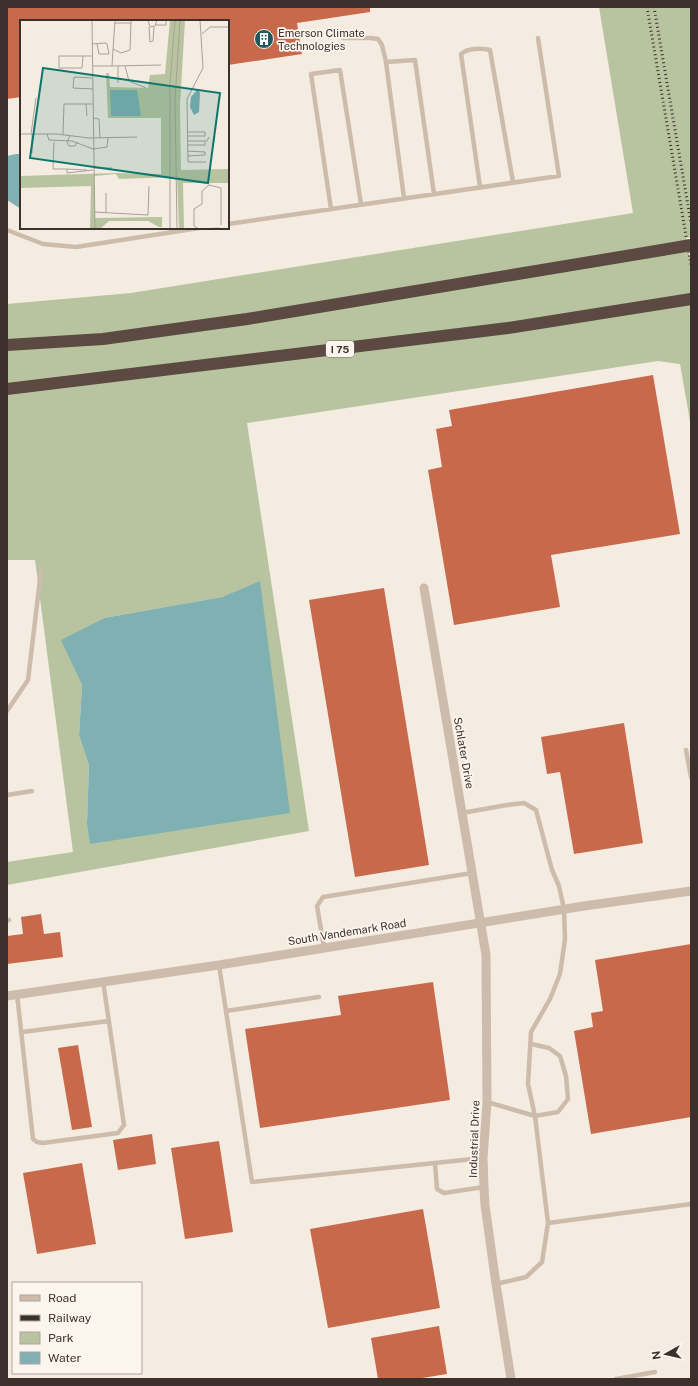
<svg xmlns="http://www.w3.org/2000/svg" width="698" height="1386" font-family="'Public Sans',sans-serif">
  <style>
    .green { fill: #b8c4a0; fill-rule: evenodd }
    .water { fill: #7fb0b2 }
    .building { fill: #c8694b }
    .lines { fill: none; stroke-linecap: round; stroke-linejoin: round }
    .lane { stroke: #cdbbac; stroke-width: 4.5 }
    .street { stroke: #cdbbac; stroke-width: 9 }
    .highway { stroke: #5c4a42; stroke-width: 12 }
    .rail { stroke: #3b302b; stroke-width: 3; stroke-dasharray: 1 3; stroke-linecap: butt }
    .highway-bridge { stroke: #5c4a42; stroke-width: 12 }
    .labels { text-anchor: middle; stroke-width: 3.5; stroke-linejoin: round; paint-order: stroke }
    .shield { fill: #fbf5ee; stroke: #756b66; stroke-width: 1 }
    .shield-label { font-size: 10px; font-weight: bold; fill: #3b302b }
    .poi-label { font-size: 11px; fill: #3b302b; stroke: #fbf5ee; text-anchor: start }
    .street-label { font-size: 11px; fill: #3b302b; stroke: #fbf5ee }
    .inset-road { fill: none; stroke: #aaa098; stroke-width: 1 }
    .view { fill: #0f766e; fill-opacity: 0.15; stroke: #0f766e; stroke-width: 2 }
    .inset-edge { fill: none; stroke: #3b302b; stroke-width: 2 }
  </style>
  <rect width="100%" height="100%" fill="#f4ebe1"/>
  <path class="green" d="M599 7H691V237L686 238 691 265V427L680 364 658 361 247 423 309 831 7 885V862L73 852 35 560H7V304L131 293 633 213ZM260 582 87 823 89 765 79 735 82 685 62 640 104 618 222 597Z"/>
  <path class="water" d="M16 154H21V209L7 200V156Z
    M260 581 290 813 90 844 87 823 89 765 79 735 82 685 61 640 104 618 222 597Z"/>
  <path class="building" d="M7 7H370V12L297 23 302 54 228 65V21H21V97L7 99Z
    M653 375 680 534 551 555 560 607 454 625 428 470 442 467 436 429 452 426 449 410Z
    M384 588 429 865 355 877 309 600Z
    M624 723 643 843 574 854 560 772 547 774 541 737Z
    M41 914 44 934 60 932 63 957 7 964V936L23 934 21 917Z
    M691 944V1117L591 1134 574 1031 593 1027 591 1013 603 1011 595 960Z
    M433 982 450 1100 260 1128 245 1029 341 1015 338 996Z
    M78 1045 92 1127 72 1130 58 1048Z
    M152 1134 156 1164 118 1170 113 1140Z
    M219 1141 233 1232 185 1239 171 1148Z
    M82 1163 96 1244 37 1254 23 1173Z
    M423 1209 440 1308 328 1328 310 1229Z
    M439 1326 447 1374 416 1379H378L371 1338Z"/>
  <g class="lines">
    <path class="lane" d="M343 38H371L378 39 382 45 386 62 404 198
      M386 62 415 60 434 194
      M480 187 461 54C468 48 481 48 490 50L513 182
      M331 209 311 74 340 70 361 204
      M228 224 559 176 538 38
      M7 230 43 244 76 247 199 228
      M7 711 28 680 41 571
      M686 750 691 777
      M7 795 32 791
      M462 813 507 805 524 803 536 810 552 870 559 886 564 909 565 939 560 974 550 999 531 1032 528 1084 535 1116 548 1223 542 1262 526 1277 496 1284
      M7 921 9 920
      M324 947 317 906 323 897 472 873
      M219 965 252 1182 483 1158
      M17 994 33 1139 37 1142 43 1143 118 1133 124 1125 103 981
      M226 1011 319 997
      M22 1032 109 1021
      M487 1102 535 1116 558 1112 568 1099 566 1076 560 1056 549 1048 531 1044
      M435 1163 437 1189 444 1193 484 1187
      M548 1223 691 1204
      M616 1379 655 1372"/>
    <path class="street" d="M424 588 486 955 487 1102 483 1158 484 1187 485 1205 496 1284 511 1379
      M7 996 219 965 584 906 691 891"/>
    <path class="highway" d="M7 345 103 339 247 319 662 250
      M7 389 508 328 691 299"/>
    <path class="rail" d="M647 7 691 265
      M654 7 691 223"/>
    <path class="highway-bridge" d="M662 250 691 245"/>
  </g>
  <defs>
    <g id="building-disc" transform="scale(1)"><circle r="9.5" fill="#1f5a5e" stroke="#fbf5ee"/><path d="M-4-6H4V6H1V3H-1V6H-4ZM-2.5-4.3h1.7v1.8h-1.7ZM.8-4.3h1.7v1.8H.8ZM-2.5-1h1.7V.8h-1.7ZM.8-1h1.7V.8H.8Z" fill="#fff"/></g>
  </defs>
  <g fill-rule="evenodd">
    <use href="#building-disc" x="264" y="39"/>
  </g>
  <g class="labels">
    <rect class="shield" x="326" y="341" width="28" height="16" rx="3"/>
    <g class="shield-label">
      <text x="340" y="353">I 75</text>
    </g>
    <g class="poi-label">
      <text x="278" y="37">Emerson Climate<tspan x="278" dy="13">Technologies</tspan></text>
    </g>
    <g class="street-label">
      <text transform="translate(464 753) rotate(80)" y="4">Schlater Drive</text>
      <text transform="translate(347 932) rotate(-9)" y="4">South Vandemark Road</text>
      <text transform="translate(474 1139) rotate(-88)" y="4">Industrial Drive</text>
    </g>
  </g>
  <g transform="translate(20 20)">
    <rect width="209" height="209" fill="#f4ebe1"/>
    <path d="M150 0H165L160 85 161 150 209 149V163H163L164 209H159L157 157 99 159 96 154 74 156 75 198 142 197V207H139L128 201H89L80 209H70L71 166 0 168V156L96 153 141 154V98H88L86 53H89L90 67 128 68 130 55 145 54ZM93 70 111 71 121 96Z" fill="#b8c4a0" fill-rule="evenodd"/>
    <path d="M178 69 180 73 179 92 174 95 170 87 171 77ZM90 70H117L121 96H91Z" fill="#7fb0b2"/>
    <path class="inset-road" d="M72 0 75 209M128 0 130 7 135 6 137 0M180 0 183 48 167 79 168 142H186M95 3H111V0M136 5H146V1M129 7 130 22 133 21 134 7M182 14 190 7H209M72 24 86 23 87 24 89 34H79L77 24M93 29 101 33 110 30 111 3M63 36 62 48H39V36H72M72 46H92L95 0M92 46 141 45M98 46V63M105 46 109 61 126 68M72 58 54 57 53 68 73 69M66 84 67 96M73 98 79 99 80 118M167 112H185V116H168M0 114H37L69 118 117 117M11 114 16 78M12 114V133M27 114 29 120 52 121 73 129 87 127 88 118M43 114 44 84H73M50 116 47 122 49 126H55L57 122M167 121H187L189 117M34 122 33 149H47V153L73 150M168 125H185V122M167 131 185 132V135L168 136M73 148H92M47 149 67 150M86 173V192M74 192 128 195 129 166M199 208 179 209 174 206V189L182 184V171L189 165 201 168V205M150 209V63L155 0M157 209 155 80 160 0"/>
    <path class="view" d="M23 48 200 73 188 163 10 138Z"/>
    <rect width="209" height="209" class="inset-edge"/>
  </g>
  <rect width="698" height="1386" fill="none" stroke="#3b302b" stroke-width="16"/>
  <rect x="12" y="1282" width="130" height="92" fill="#fbf5ee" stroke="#aea6a0"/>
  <rect x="20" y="1295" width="20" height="6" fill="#cdbbac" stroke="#aea6a0"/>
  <text x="48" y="1302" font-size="12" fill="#3b302b">Road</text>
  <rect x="20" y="1315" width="20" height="6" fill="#3b302b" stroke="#aea6a0"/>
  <text x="48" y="1322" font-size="12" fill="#3b302b">Railway</text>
  <rect x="20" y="1332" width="20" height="12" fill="#b8c4a0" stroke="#aea6a0"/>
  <text x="48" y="1342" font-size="12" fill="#3b302b">Park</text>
  <rect x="20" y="1352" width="20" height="12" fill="#7fb0b2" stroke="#aea6a0"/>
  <text x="48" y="1362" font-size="12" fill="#3b302b">Water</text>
  <g transform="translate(666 1354) rotate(262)" stroke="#fbf5ee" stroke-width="3" paint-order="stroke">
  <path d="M0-3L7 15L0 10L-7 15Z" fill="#3b302b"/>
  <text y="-6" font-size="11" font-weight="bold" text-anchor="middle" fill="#3b302b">N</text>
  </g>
</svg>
